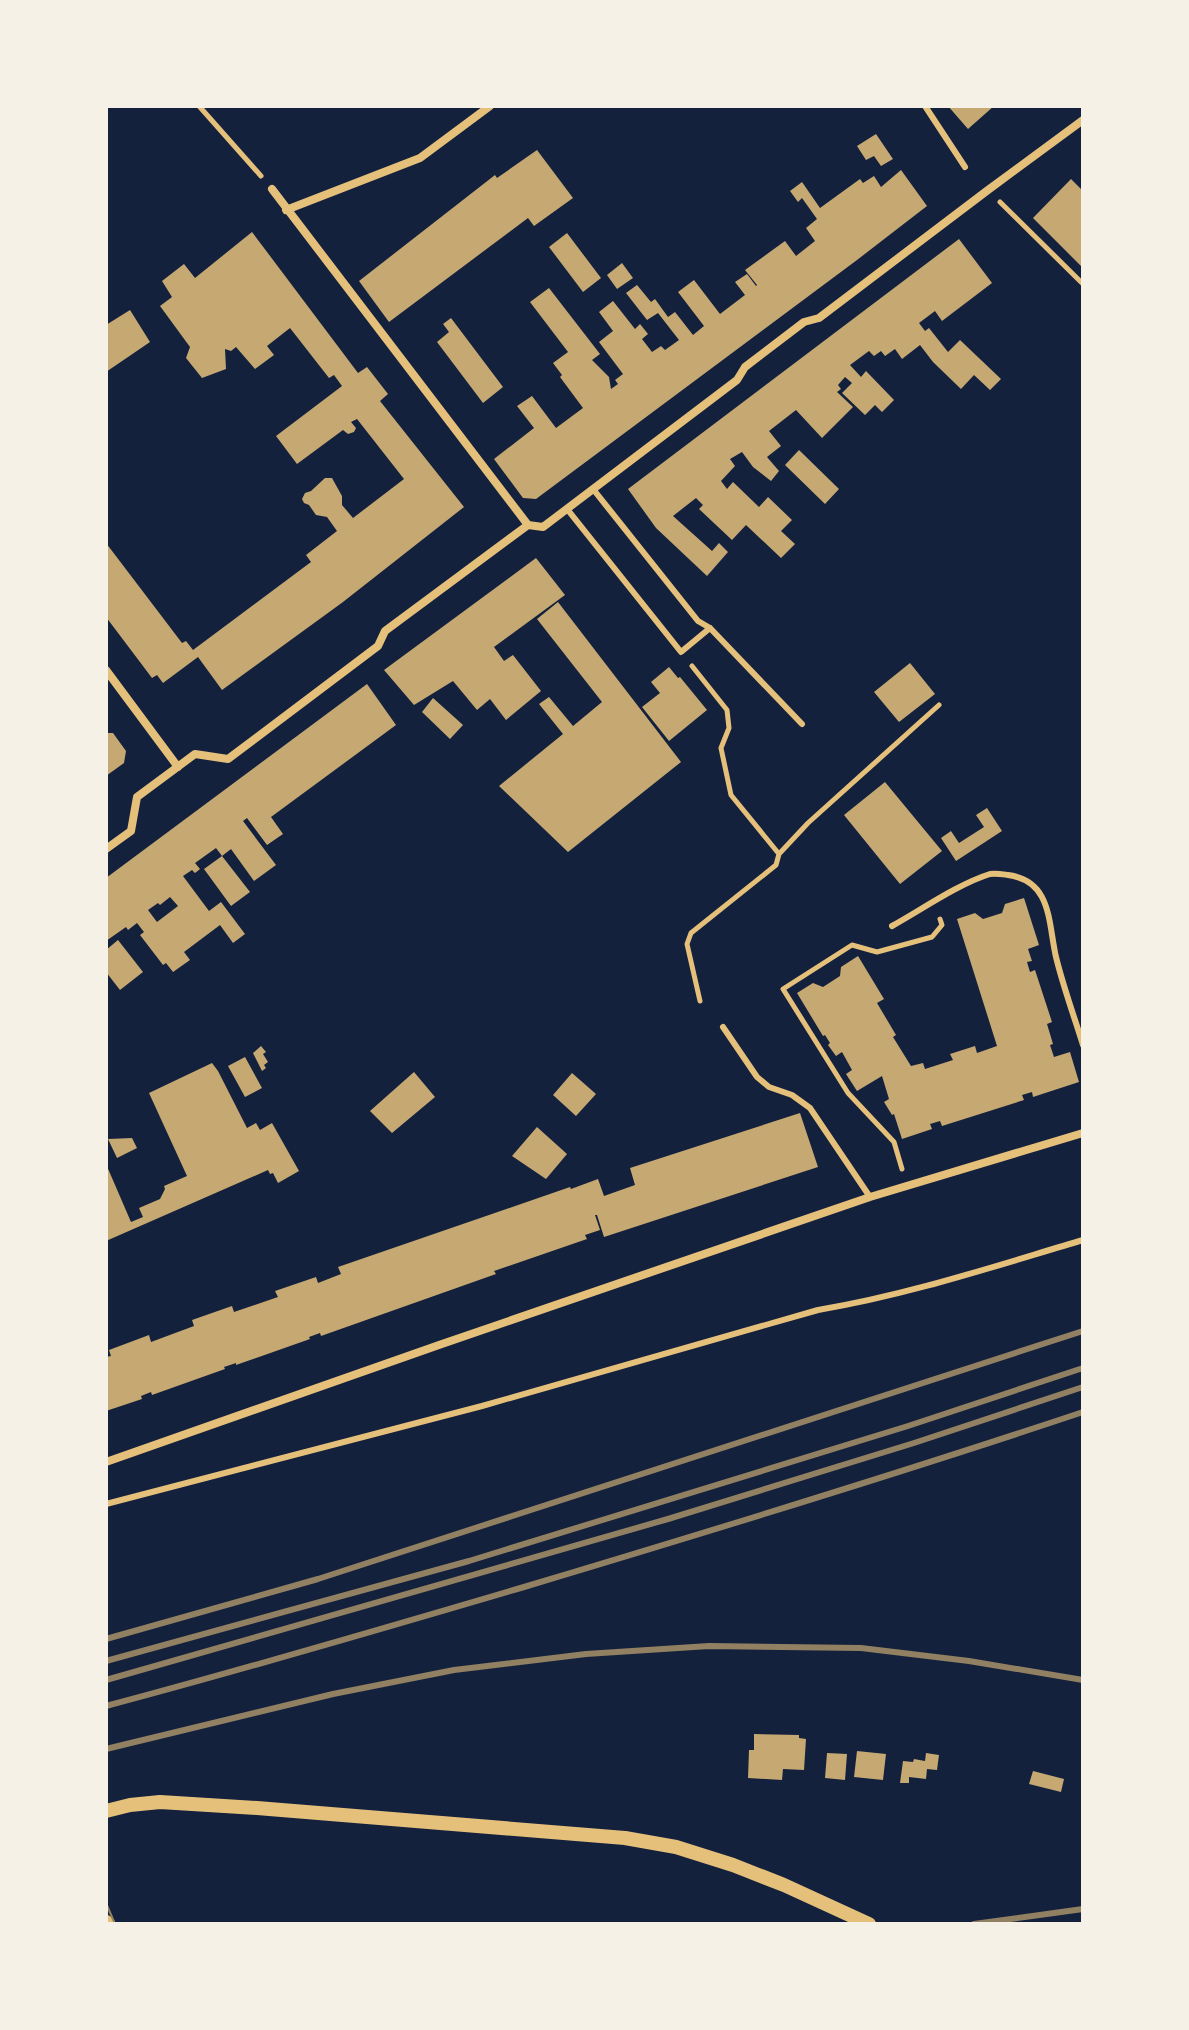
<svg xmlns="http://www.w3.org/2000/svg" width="1189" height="2030" font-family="Karla,sans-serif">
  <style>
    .building { fill: #c6a872; fill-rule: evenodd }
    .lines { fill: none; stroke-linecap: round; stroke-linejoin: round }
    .path { stroke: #e5c07b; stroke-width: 5 }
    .service { stroke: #e5c07b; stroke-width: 6 }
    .minor { stroke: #e5c07b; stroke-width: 8 }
    .tertiary { stroke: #e5c07b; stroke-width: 14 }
    .secondary { stroke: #e5c07b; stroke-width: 16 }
    .tram { stroke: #918062; stroke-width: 2 }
    .rail { stroke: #918062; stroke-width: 6 }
  </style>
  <rect width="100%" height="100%" fill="#14213d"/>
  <path class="building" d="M948 106H994L968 129Z
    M876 134 893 159 881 166 874 156 866 160 857 146Z
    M537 150 573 198 534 226 528 218 389 322 359 281 495 175 497 178Z
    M901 170 927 206 857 260 536 499 523 498 494 459 534 428 517 406 532 396 556 428 583 408 560 377 562 375 553 363 568 352 530 302 549 288 600 354 592 360 609 377 611 389 618 384 615 380 623 374 599 342 613 331 599 312 613 301 635 329 640 324 648 334 642 339 652 352 661 346 665 350 679 340 658 313 647 320 626 293 637 285 651 302 655 299 668 317 675 312 693 335 704 326 678 292 694 280 720 314 745 295 735 282 747 274 756 286 757 285 745 270 785 241 796 256 815 241 806 228 817 219 802 198 798 202 790 191 802 182 820 208 860 179 863 183 874 176 881 187Z
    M1071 179 1083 191V268L1033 218Z
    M252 232 358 373 367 367 388 394 380 401 464 507 343 602 222 690 198 657 163 683 157 675 152 678 106 617V543L182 643 186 641 193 650 311 562 306 555 337 531 327 517 316 515 309 505 304 503 302 499 305 493 311 491 325 478H332L342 496V505L353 518 404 479 357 419 351 422 356 428 354 432 348 434 343 430 297 464 276 436 342 386 334 375 329 378 290 328 267 346 274 355 255 369 236 347 231 351 225 349 226 369 202 378 186 358 190 347 160 306 172 297 162 281 184 264 195 278Z
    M567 233 601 278 583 292 549 247Z
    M959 239 992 283 942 321 935 311 919 323 925 331 929 328 948 352 960 340 1001 379 990 390 974 375 961 389 933 362 920 345 902 359 895 349 885 356 881 351 874 356 869 351 850 365 861 377 866 371 894 400 882 412 875 405 865 415 842 393 852 383 845 377 838 385 841 389 837 392 853 407 822 438 796 410 769 431 781 446 767 457 779 471 771 481 753 467 742 452 730 459 735 466 721 481 727 489 733 482 759 507 768 497 792 520 781 531 795 544 781 558 746 525 732 540 699 509 703 505 696 498 673 516 712 551 719 543 728 552 707 576 656 528 628 489Z
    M622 263 633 278 617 289 607 275Z
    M130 310 150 342 106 372V325Z
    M451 318 503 387 483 403 437 342 449 332 443 324Z
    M799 450 839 489 825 504 785 465Z
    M536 558 565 595 494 647 504 661 513 655 541 691 506 720 490 699 477 710 453 681 414 705 384 670Z
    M558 602 681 762 568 852 499 786 563 734 539 704 549 697 573 726 602 702 537 619Z
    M910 663 935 694 899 722 874 692Z
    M669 667 678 678 680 677 707 710 669 741 642 707 660 693 651 682Z
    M367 684 396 725 271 817 283 834 267 845 247 818 243 821 276 865 254 881 231 849 222 856 250 892 231 906 204 869 222 856 216 848 195 863 200 869 195 873 192 870 183 876 209 911 221 902 245 934 233 943 220 925 184 952 190 960 173 972 166 963 163 965 140 935 144 932 137 923 128 930 126 927 106 941V878ZM170 897 178 906 157 922 148 910 158 903 160 905Z
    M433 698 463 725 450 739 422 712Z
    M106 733H113L126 751 124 763 106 776Z
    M885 782 942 851 900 884 844 815Z
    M987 808 1002 831 956 861 941 838 951 831 959 843 984 827 976 815Z
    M1024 898 1039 945 1028 949 1032 961 1027 962 1030 972 1035 970 1052 1022 1047 1024 1053 1044 1050 1045 1054 1057 1070 1052 1079 1082 1033 1097 1032 1092 1022 1095 1024 1100 942 1126 940 1121 930 1124 932 1129 902 1139 894 1114 892 1115 884 1102 889 1099 882 1076 857 1091 846 1074 852 1070 842 1052 836 1056 828 1045 830 1043 825 1035 823 1036 797 993 813 983 823 987 840 976 841 967 858 956 884 999 877 1003 896 1035 893 1037 911 1066 923 1063 925 1069 953 1060 950 1054 975 1046 977 1053 997 1046 957 919 975 913 983 919 1002 913 1005 904Z
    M118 940 143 972 120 990 106 972V950Z
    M261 1046 266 1052 263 1054 268 1062 264 1065 266 1068 262 1071 253 1053Z
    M245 1057 262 1088 245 1097 228 1066Z
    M212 1063 218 1071 247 1128 256 1123 260 1130 272 1123 299 1171 278 1183 273 1173 270 1174 268 1170 106 1241V1164L131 1222 143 1217 139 1208 160 1199 165 1189 164 1186 187 1176 149 1093Z
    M414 1072 435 1097 392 1133 370 1111Z
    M572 1073 596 1094 576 1116 553 1095Z
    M800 1113 818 1167 604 1237 597 1215H595L600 1230 585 1235 587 1239 494 1271 496 1274 321 1336 320 1333 309 1337 310 1339 236 1365V1363L224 1367 225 1369 152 1395 151 1392 141 1396 142 1399 106 1411V1357L111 1356 109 1350 149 1335 151 1342 194 1326 192 1320 232 1306 234 1312 278 1297 275 1291 316 1277 318 1283 341 1274 338 1267 570 1187 571 1189 598 1179 604 1196 635 1185 630 1168Z
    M537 1127 567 1154 546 1179 512 1156Z
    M132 1138 137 1148 117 1158 108 1139Z
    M754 1734 799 1735V1738L806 1739 804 1770 783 1769 782 1780 748 1778 749 1750H754Z
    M857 1751 886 1754 883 1780 854 1777Z
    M827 1753 847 1754 845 1780 825 1778Z
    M926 1753 939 1755 937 1770 927 1769 926 1779 909 1777V1783H900L903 1761 913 1762 914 1759 925 1761Z
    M1033 1771 1064 1779 1061 1792 1029 1784Z"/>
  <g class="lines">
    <path class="path" d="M199 106 261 176
      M1000 202 1083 284
      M692 666 727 710 729 728 721 748 731 795 779 854 776 865 691 933 687 944 700 1001
      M779 854 808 823 939 705
      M902 1169 894 1142 848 1093 783 989 852 945 877 952 932 937 942 925 940 919"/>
    <path class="service" d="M925 106 965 167
      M593 489 698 621 710 628 802 724
      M567 509 681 652 710 628
      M892 926C921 910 958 884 990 874 996 873 1001 874 1008 875 1052 881 1048 922 1056 957 1063 986 1074 1016 1083 1045
      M723 1027 757 1077 769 1087 792 1095 810 1108 870 1197
      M106 1504 482 1406 818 1310C908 1295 995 1266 1083 1240"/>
    <path class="minor" d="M272 189 528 525
      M286 210 420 158 490 106
      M106 670 178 767
      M106 849 131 831 137 797 195 754 228 759 378 646 385 631 528 525 543 527 737 380 745 367 804 322 819 318 988 190 1083 120
      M106 1462 439 1345 870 1197 1083 1133"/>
    <path class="tertiary" d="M106 1811 130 1805 160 1802 257 1808 625 1838 676 1847 733 1865 784 1885 869 1924"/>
    <path class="secondary" d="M106 1923 107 1924"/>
    <path class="tram" d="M106 1903 115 1924"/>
    <path class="rail" d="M106 1639 318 1579 1083 1331
      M106 1661 469 1561 908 1426 1083 1368
      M106 1680 668 1519 914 1443 1083 1387
      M106 1706C246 1669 385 1628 524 1587 711 1531 898 1474 1083 1412
      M106 1749 333 1694 454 1670 586 1654 709 1646 861 1648 969 1661 1083 1680
      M974 1924 1083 1909"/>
  </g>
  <rect width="1189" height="2030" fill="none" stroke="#f6f1e7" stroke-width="216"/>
</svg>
